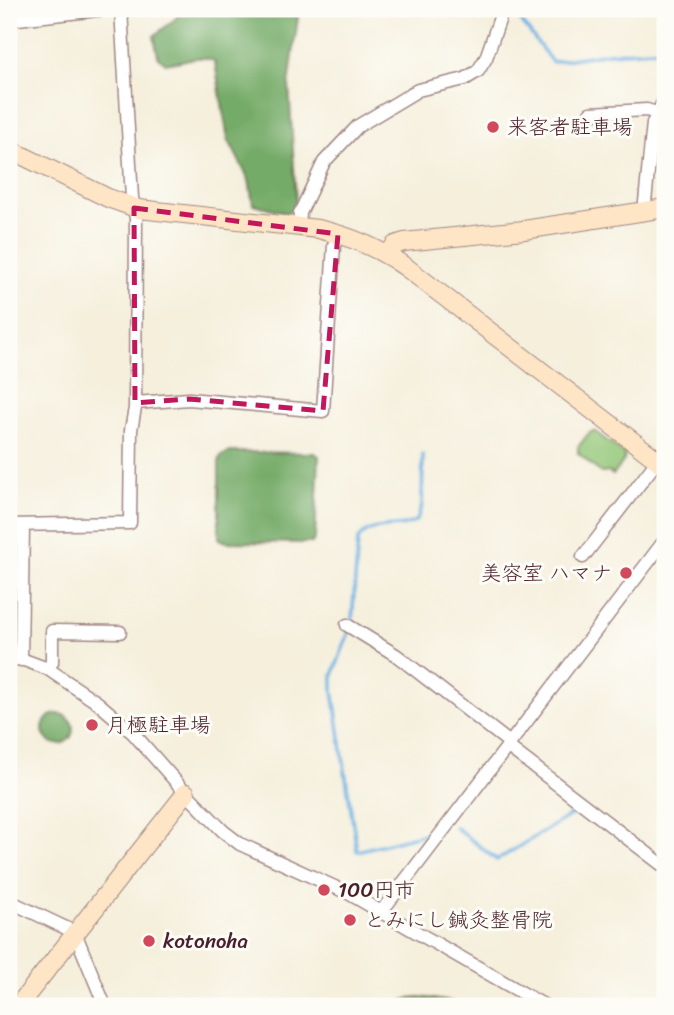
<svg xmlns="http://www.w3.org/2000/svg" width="674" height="1015" font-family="Sriracha,'Klee One',sans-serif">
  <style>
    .green { fill: #92c677; stroke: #6e7251; stroke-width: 2 }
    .forest { fill: #75ab68; stroke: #60654a; stroke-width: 2 }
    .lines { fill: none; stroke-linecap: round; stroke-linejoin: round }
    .stream { stroke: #6cafe1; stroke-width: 3.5 }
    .street-casing { stroke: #a08784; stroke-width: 15 }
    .secondary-casing { stroke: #a08784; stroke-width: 20 }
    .street { stroke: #fff; stroke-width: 12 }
    .secondary { stroke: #fde5c5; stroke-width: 18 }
    .marked { fill: none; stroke: #c2185b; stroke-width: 5; stroke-dasharray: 14 9; stroke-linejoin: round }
    .poi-dot { fill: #d1495b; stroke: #fdfcf7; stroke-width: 2.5 }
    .labels { text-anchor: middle; stroke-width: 6; stroke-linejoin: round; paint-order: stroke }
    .poi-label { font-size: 21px; fill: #4a1f2b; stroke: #fdfcf7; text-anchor: start }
  </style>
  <rect width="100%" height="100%" fill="#fdfcf7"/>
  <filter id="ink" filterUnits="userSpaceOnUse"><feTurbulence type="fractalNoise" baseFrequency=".0143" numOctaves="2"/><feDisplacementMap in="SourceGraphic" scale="14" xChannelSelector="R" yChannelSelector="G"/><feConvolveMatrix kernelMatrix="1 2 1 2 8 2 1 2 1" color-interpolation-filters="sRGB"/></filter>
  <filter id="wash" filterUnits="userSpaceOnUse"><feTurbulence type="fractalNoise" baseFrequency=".00686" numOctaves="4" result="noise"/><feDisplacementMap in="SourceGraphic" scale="28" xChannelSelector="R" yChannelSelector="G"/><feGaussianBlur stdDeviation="1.57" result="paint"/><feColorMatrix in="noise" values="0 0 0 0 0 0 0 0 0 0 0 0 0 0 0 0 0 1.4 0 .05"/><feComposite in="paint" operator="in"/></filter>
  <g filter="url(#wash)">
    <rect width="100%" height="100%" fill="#f5efdc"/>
    <path class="green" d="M594 431 625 454 624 460 613 475 609 472 601 473 578 453V447L589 433Z"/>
    <path class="forest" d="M182 9H299L289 85 296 200 292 210 287 213 253 204 249 180 228 139 215 62C201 52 182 63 166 63L158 57 154 36 175 19Z
      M229 452 314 453 319 456 315 537 312 543 227 542 219 539V463L220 457Z
      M43 729a15 15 0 1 1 30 0a15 15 0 1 1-30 0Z
      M420 997 477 1006H391L410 998Z"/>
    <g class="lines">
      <path class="stream" d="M509 9 515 13 552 62 608 53 665 49
        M352 621 358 540C371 520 400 532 417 520L422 506 423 455
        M349 632 333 675V690L357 851 436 831
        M455 827 497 860 582 808"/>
    </g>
  </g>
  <g filter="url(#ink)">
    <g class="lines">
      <g class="street-casing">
        <path id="street" d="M9 20 107 9
          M590 113 647 110 656 113
          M646 211 645 202 653 123 665 98
          M299 227 300 213 324 162 358 126 418 90 465 79 478 71 486 58 503 9
          M135 403 189 399 323 411 334 245 338 234
          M9 525 130 523 131 430 135 408 136 218 132 198 121 9
          M583 557 658 460
          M347 625 396 655 510 743
          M9 658 24 660 48 669 98 703 133 733 185 792 223 831 240 844 350 894 545 1006
          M21 660 23 525
          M48 669 52 662V631L120 632
          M507 746 665 867
          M9 901 68 929 78 940 105 1006
          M381 912 665 540"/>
      </g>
      <g class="secondary-casing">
        <path id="secondary" d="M9 149 108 198 139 209 318 229C350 236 379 248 407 268L665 466
          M388 255 395 245 404 242 524 230 665 208
          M18 1006 186 793"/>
      </g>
      <use href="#street" class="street"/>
      <use href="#secondary" class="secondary"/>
    </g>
  </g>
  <path class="marked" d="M134 208 338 234 323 411 189 399 135 403Z"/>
  <g class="poi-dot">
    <circle cx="493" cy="127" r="7"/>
    <circle cx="626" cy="573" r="7"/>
    <circle cx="92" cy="725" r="7"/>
    <circle cx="324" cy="890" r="7"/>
    <circle cx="350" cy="920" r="7"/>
    <circle cx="149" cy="941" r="7"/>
  </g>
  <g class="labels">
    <g class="poi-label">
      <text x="507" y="134">来客者駐車場</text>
      <text x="612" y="580" text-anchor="end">美容室 ハマナ</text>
      <text x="106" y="732">月極駐車場</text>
      <text x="338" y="897">100円市</text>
      <text x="364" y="927">とみにし鍼灸整骨院</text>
      <text x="163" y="948">kotonoha</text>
    </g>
  </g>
  <rect width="674" height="1015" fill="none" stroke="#fdfcf7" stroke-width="35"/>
</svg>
